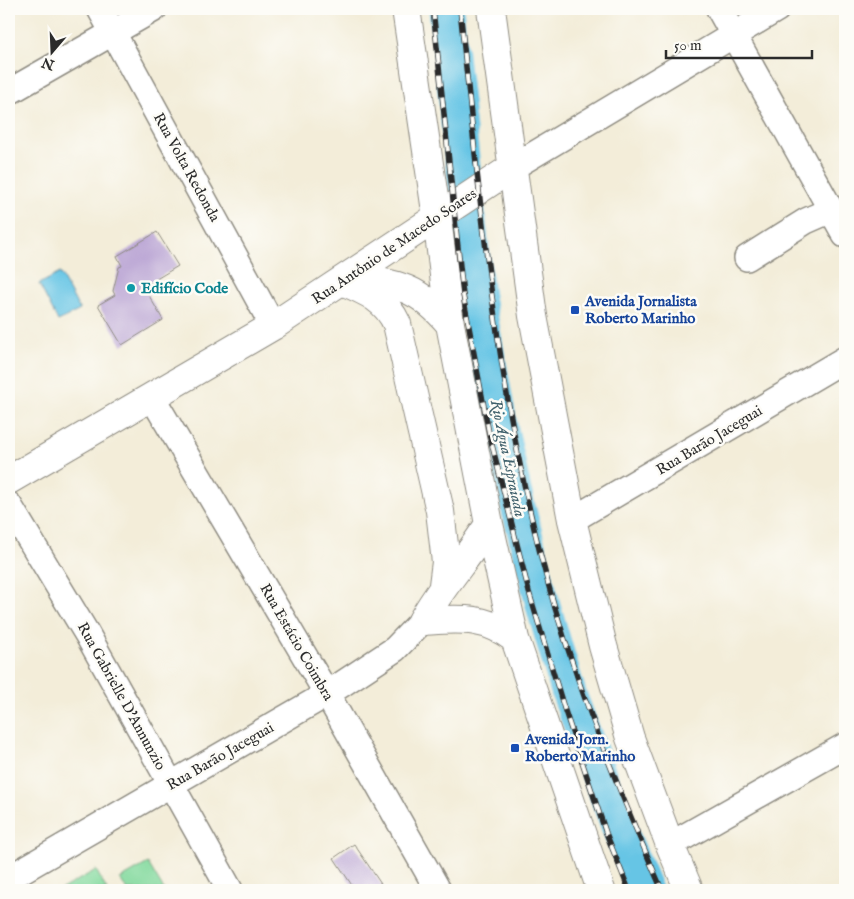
<svg xmlns="http://www.w3.org/2000/svg" width="854" height="899" font-family="'IM FELL English',serif">
  <style>
    .green { fill: #82d99d; stroke: #568264 }
    .water { fill: #66c5e5; stroke: #487888 }
    .lines { fill: none; stroke-linecap: round; stroke-linejoin: round }
    .river { stroke: #66c5e5; stroke-width: 35 }
    .building { fill: #bda9d6 }
    .minor-casing { stroke: #8f8c82; stroke-width: 28 }
    .major-casing { stroke: #8f8c82; stroke-width: 30 }
    .minor { stroke: #fff; stroke-width: 25 }
    .major { stroke: #fff; stroke-width: 28 }
    .rail-casing { stroke: #2b2b2b; stroke-width: 5.5 }
    .rail { stroke: #fdfcf7; stroke-width: 4; stroke-dasharray: 11; stroke-linecap: butt }
    .culture-dot { fill: #0f9aa8; stroke: #fdfcf7; stroke-width: 2 }
    .transit-dot { fill: #1a4fb4; stroke: #fdfcf7; stroke-width: 2 }
    .labels { text-anchor: middle; stroke-width: 5; stroke-linejoin: round; paint-order: stroke }
    .street-label { font-size: 15px; fill: #2b2b2b; stroke: #fdfcf7 }
    .culture-label { font-size: 15px; font-weight: bold; fill: #0d838f; stroke: #fdfcf7; text-anchor: start }
    .transit-label { font-size: 15px; font-weight: bold; fill: #164399; stroke: #fdfcf7; text-anchor: start }
    .water-label { font-size: 16px; font-style: italic; fill: #40616c; stroke: #fdfcf7 }
  </style>
  <rect width="100%" height="100%" fill="#fdfcf7"/>
  <filter id="ink" filterUnits="userSpaceOnUse"><feTurbulence type="fractalNoise" baseFrequency=".02" numOctaves="2"/><feDisplacementMap in="SourceGraphic" scale="10" xChannelSelector="R" yChannelSelector="G"/><feConvolveMatrix kernelMatrix="1 2 1 2 8 2 1 2 1" color-interpolation-filters="sRGB"/></filter>
  <filter id="wash" filterUnits="userSpaceOnUse"><feTurbulence type="fractalNoise" baseFrequency=".0096" numOctaves="4" result="noise"/><feDisplacementMap in="SourceGraphic" scale="20" xChannelSelector="R" yChannelSelector="G"/><feGaussianBlur stdDeviation="1.12" result="paint"/><feColorMatrix in="noise" values="0 0 0 0 0 0 0 0 0 0 0 0 0 0 0 0 0 1.4 0 .05"/><feComposite in="paint" operator="in"/></filter>
  <g filter="url(#wash)">
    <rect width="100%" height="100%" fill="#f3edd9"/>
    <path class="green" d="M148 863 164 890H127L120 879Z
      M96 870 107 890H60Z"/>
    <path class="water" d="M60 273 80 310 58 321 39 284Z"/>
    <g class="lines">
      <path class="river" d="M446 9 477 297 501 430 514 491 544 609 569 694 619 828 645 890"/>
    </g>
    <g id="blocks">
      <path class="building" d="M157 232 178 266 148 284 147 292 163 320 122 345 98 305 115 295 113 291 119 267 122 266 117 256Z
        M354 844 385 890H355L334 858Z"/>
    </g>
  </g>
  <g filter="url(#ink)">
    <use href="#blocks" fill-opacity="0" stroke="#8f8c82" stroke-width="1"/>
    <g class="lines">
      <g class="minor-casing">
        <path id="minor" d="M100 9 273 326
          M719 9 845 235
          M9 92 154 9
          M513 167 777 9
          M747 258 806 221 831 210
          M152 397 327 694 438 890
          M9 505 87 634 230 890
          M572 520 845 359
          M670 845 845 746
          M9 878 327 694 395 649 422 621"/>
      </g>
      <g class="major-casing">
        <path id="major" d="M406 9 437 218 450 324 489 524 515 639 601 890
          M491 9 533 316 572 520 603 646 630 738 670 845 689 890
          M353 279C399 283 419 288 450 324
          M342 281C366 291 386 299 397 324L440 511 446 562 443 585
          M9 480 273 326 513 167
          M422 621C441 586 468 558 489 524
          M422 621C458 619 484 615 515 639"/>
      </g>
      <use href="#minor" class="minor"/>
      <use href="#major" class="major"/>
      <g class="rail-casing">
        <path id="rail" d="M433 9 463 295 489 433 529 592 564 708 606 833 629 890
          M460 9C481 210 498 413 555 608 584 705 622 798 662 890"/>
      </g>
      <use href="#rail" class="rail"/>
    </g>
  </g>
  <circle class="culture-dot" cx="131" cy="288" r="5"/>
  <g class="transit-dot">
    <rect x="570" y="305" width="10" height="10" rx="2.5"/>
    <rect x="510" y="743" width="10" height="10" rx="2.5"/>
  </g>
  <g class="labels">
    <g class="street-label">
      <text transform="translate(187 167) rotate(61)" y="5">Rua Volta Redonda</text>
      <text transform="translate(394 246) rotate(-34)" y="5">Rua Antônio de Macedo Soares</text>
      <text transform="translate(709 440) rotate(-31)" y="5">Rua Barão Jaceguai</text>
      <text transform="translate(297 642) rotate(60)" y="5">Rua Estácio Coimbra</text>
      <text transform="translate(122 696) rotate(61)" y="5">Rua Gabrielle D'Annunzio</text>
      <text transform="translate(220 756) rotate(-30)" y="5">Rua Barão Jaceguai</text>
    </g>
    <g class="culture-label">
      <text x="141" y="293">Edifício Code</text>
    </g>
    <g class="transit-label">
      <text x="585" y="306">Avenida Jornalista<tspan x="585" dy="17">Roberto Marinho</tspan></text>
      <text x="525" y="744">Avenida Jorn.<tspan x="525" dy="17">Roberto Marinho</tspan></text>
    </g>
    <g class="water-label">
      <text transform="translate(509 458) rotate(78)" y="6">Rio Água Espraiada</text>
    </g>
  </g>
  <rect width="854" height="899" fill="none" stroke="#fdfcf7" stroke-width="30"/>
  <g transform="translate(52 52) rotate(199)" stroke="#fdfcf7" stroke-width="4" paint-order="stroke">
  <path d="M0-4L9 19L0 12L-9 19Z" fill="#2b2b2b"/>
  <text y="-8" font-size="14" font-weight="bold" text-anchor="middle" fill="#2b2b2b">N</text>
  </g>
  <path d="M666 50v8h146v-8" fill="none" stroke="#2b2b2b" stroke-width="2.5"/>
  <text x="674" y="50" font-size="15" fill="#2b2b2b" stroke="#fdfcf7" stroke-width="4" paint-order="stroke">50 m</text>
</svg>
